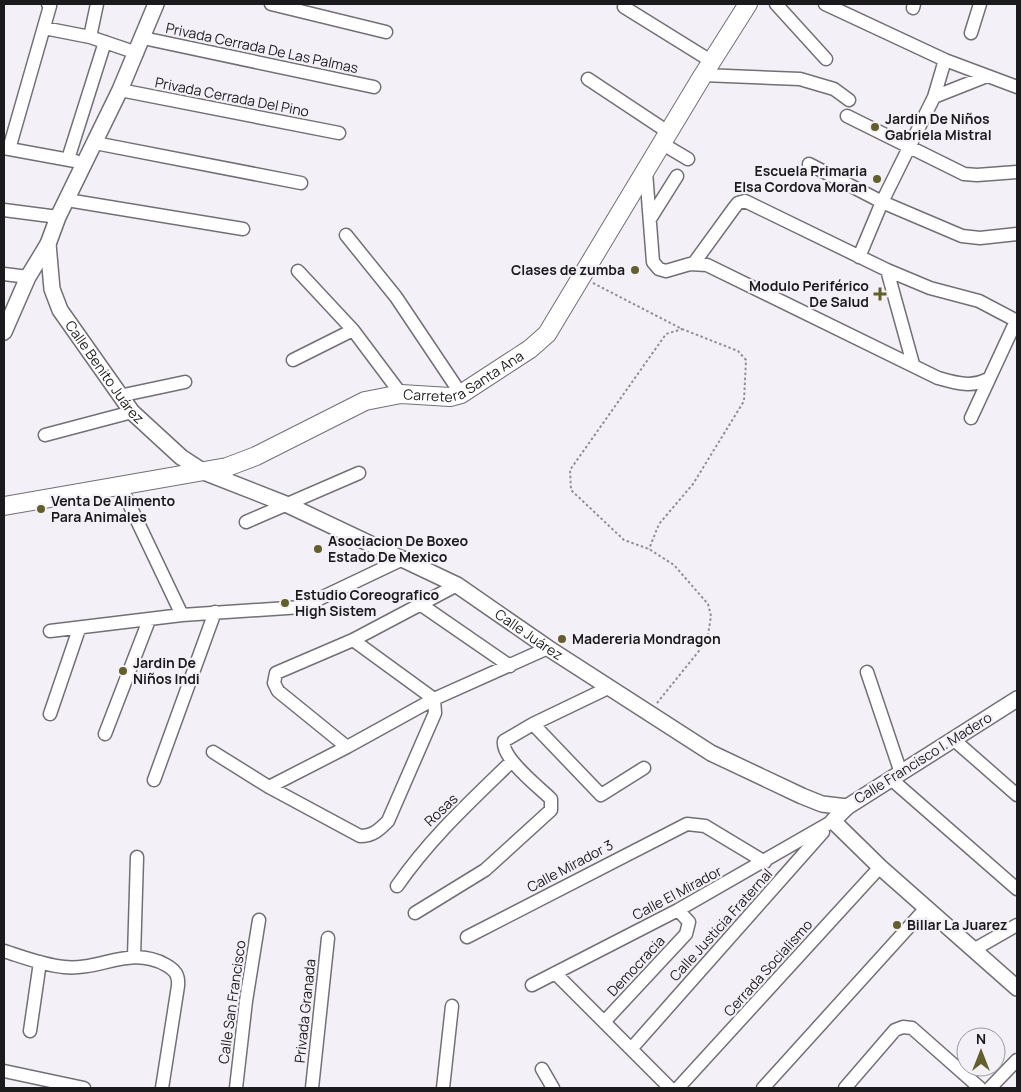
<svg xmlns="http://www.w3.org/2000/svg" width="1021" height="1092" font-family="Manrope,sans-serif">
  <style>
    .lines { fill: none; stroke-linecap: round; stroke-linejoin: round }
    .minor-casing { stroke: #727076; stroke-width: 15 }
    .tertiary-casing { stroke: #727076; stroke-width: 18 }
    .secondary-casing { stroke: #727076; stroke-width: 20 }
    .path { stroke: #918f94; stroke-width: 2; stroke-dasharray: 2.5 2.5; stroke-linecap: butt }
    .minor { stroke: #fff; stroke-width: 12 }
    .tertiary { stroke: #fff; stroke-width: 15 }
    .secondary { stroke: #fff; stroke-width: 18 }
    .poi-dot { fill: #625f2b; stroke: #f3f0f7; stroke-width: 2 }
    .labels { text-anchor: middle; stroke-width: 4.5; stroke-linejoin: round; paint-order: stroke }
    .street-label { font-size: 14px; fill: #1b1a1c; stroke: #f3f0f7 }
    .poi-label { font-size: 14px; font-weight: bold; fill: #1b1a1c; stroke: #f3f0f7; text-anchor: start }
  </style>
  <rect width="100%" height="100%" fill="#f3f0f7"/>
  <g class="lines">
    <g class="minor-casing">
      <path id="minor" d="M271 4 386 32
        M776 4 826 59
        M825 4 945 60 1017 87
        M624 7 711 61
        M913 8 914 4
        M44 28 90 37 137 53
        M971 33 980 4
        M90 37 97 4
        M143 38 374 87
        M703 75 800 79 834 89 849 100
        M588 79 668 132
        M120 90 339 133
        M934 97 987 76
        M847 116 964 174 977 175 1017 172
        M95 143 301 183
        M661 143 688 159
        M4 148 75 161
        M9 149 50 6 48 4
        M68 159 105 42
        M809 164 882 202 962 236 980 238 1017 234
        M646 172 653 262 659 269 666 271 690 264 707 265 938 378C956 383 971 388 988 379
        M67 200 243 229
        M4 210 58 217
        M650 219 677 176
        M346 235 396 297 461 394
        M859 257 882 202 934 97 945 60
        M694 263 734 208 738 203 745 201 887 270 930 288 979 301 1017 321
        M887 270 913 364
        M298 271 353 330 401 394
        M4 274 28 277
        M293 360 353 330
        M119 396 185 382
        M971 418 1016 321
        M45 435 132 412
        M121 487 182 615
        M246 522 359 473
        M420 604 510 666
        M50 631 182 615 302 607 405 558
        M867 672 901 773
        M50 714 79 629
        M533 724 601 795 644 768
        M105 734 149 620
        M953 739 1017 795
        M347 747 278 691 274 683 276 673 353 640 457 585
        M213 752 269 787 360 836C373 836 379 830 388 821L435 713 434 699 353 640
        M891 779 1017 889
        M154 780 215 612
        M269 787 347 747 434 699 548 648
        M397 886C431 837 470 802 512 761
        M415 913 485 870 551 810V799C539 787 501 758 504 741L533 724 610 687
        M467 937 687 824 705 826 765 862
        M975 949 1017 925
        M4 951C23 957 43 965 64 967 100 971 130 945 166 965 175 970 179 975 178 986L162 1088
        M134 957 137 857
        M555 973 670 1088
        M532 985 678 910 833 821
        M604 1022 686 934 689 922 678 910
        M30 1031 40 962
        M631 1049 823 832
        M542 1069 553 1088
        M4 1071 84 1088
        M236 1088 246 1001 259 920
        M312 1088 328 938
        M443 1088 452 1006
        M678 1088 880 867
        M763 1088 926 908
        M845 1088 895 1030 903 1027 912 1028 980 1088
        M990 1088 1017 1060"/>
    </g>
    <g class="tertiary-casing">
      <g id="tertiary">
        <path id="s1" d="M48 244 52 289 60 310 132 412 181 457 204 472 288 505 457 585 548 648 711 753 802 796 822 804 847 807"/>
        <path d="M4 332 28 277 48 244 58 217 120 90 156 4"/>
        <path d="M1017 699 847 807 833 821 880 867 1017 988"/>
      </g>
    </g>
    <g class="secondary-casing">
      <g id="secondary">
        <path id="s2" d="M4 506 227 467 256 456 365 401 401 394 450 397 461 394 530 349 547 334 703 75 748 4"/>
      </g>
    </g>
    <path class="path" d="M593 283 682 329 738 351 746 360 744 401 693 484 659 524 649 549
      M657 703 707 641 711 616 708 604 674 565 649 549 624 540 571 490 570 470 666 334 682 329"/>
    <use href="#minor" class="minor"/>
    <use href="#tertiary" class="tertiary"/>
    <use href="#secondary" class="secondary"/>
  </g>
  <g class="poi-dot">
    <circle cx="875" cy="127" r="5"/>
    <circle cx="877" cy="179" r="5"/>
    <circle cx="635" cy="270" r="5"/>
    <path d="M877.5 286.5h5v5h5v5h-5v5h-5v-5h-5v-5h5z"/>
    <circle cx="41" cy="509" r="5"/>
    <circle cx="318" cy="549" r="5"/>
    <circle cx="285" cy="603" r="5"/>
    <circle cx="562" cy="639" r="5"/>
    <circle cx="123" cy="671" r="5"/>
    <circle cx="897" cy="925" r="5"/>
  </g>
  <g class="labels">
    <g class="street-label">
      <text transform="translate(262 48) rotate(12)" y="5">Privada Cerrada De Las Palmas</text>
      <text transform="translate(232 97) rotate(11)" y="5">Privada Cerrada Del Pino</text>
      <text dy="5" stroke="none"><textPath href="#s1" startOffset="144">Calle Benito Juárez</textPath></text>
      <text dy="5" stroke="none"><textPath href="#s2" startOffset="484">Carretera Santa Ana</textPath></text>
      <text dy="5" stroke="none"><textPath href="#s1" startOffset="651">Calle Juárez</textPath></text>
      <text transform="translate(923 758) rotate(-32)" y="5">Calle Francisco I. Madero</text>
      <text transform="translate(441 810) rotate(-44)" y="5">Rosas</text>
      <text transform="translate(570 866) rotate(-28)" y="5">Calle Mirador 3</text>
      <text transform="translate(677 893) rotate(-28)" y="5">Calle El Mirador</text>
      <text transform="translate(721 925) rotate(-48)" y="5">Calle Justicia Fraternal</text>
      <text transform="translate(636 966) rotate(-47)" y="5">Democracia</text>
      <text transform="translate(768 968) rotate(-48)" y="5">Cerrada Socialismo</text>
      <text transform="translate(232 1002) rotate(-82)" y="5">Calle San Francisco</text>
      <text transform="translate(305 1011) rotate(-84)" y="5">Privada Granada</text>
    </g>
    <g class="poi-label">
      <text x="885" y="124">Jardin De Niños<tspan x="885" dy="16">Gabriela Mistral</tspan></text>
      <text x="867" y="176" text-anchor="end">Escuela Primaria<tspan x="867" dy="16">Elsa Cordova Moran</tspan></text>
      <text x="625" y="275" text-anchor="end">Clases de zumba</text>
      <text x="869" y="291" text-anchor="end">Modulo Periférico<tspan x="869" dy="16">De Salud</tspan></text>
      <text x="51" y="506">Venta De Alimento<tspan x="51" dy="16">Para Animales</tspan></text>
      <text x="328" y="546">Asociacion De Boxeo<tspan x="328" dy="16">Estado De Mexico</tspan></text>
      <text x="295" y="600">Estudio Coreografico<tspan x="295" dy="16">High Sistem</tspan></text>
      <text x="572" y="644">Madereria Mondragon</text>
      <text x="133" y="668">Jardin De<tspan x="133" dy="16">Niños Indi</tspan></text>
      <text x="907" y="930">Billar La Juarez</text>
    </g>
  </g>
  <rect width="1021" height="1092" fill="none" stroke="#1b1a1c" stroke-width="10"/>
  <g transform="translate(981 1052)"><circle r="24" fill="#f3f0f7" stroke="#9d9a9f"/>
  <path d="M0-4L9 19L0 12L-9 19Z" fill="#625f2b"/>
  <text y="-8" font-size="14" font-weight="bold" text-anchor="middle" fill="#1b1a1c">N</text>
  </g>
</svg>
